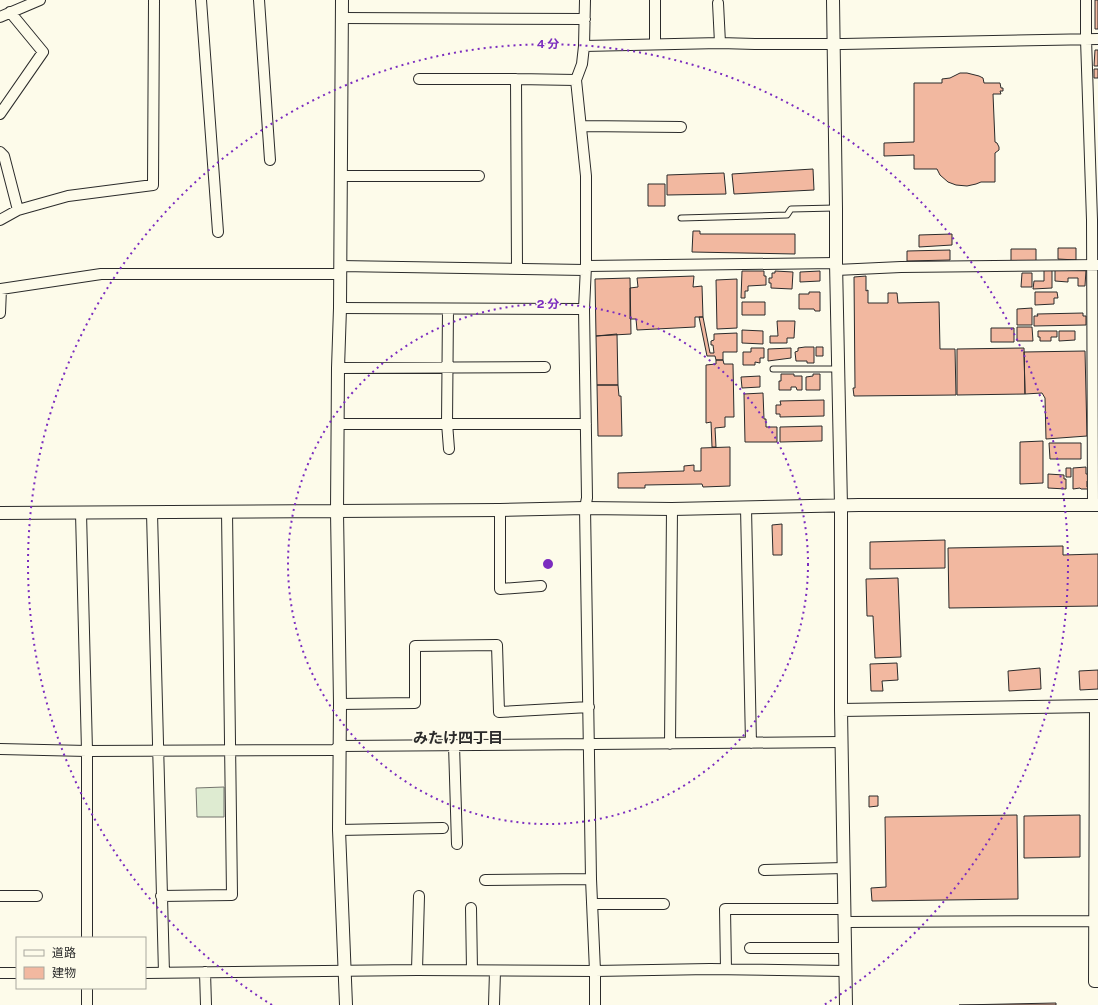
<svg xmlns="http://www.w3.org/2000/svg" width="1098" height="1005" font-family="'Public Sans','Noto Sans JP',sans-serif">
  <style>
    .green { fill: #deebd1; stroke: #74746e }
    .building { fill: #f2b8a0; stroke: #2b2b2b }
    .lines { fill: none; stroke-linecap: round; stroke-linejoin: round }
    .service-casing { stroke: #2b2b2b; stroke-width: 7 }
    .minor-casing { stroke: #2b2b2b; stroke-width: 12 }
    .tertiary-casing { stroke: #2b2b2b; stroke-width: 14 }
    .service { stroke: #fdfbea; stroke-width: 5 }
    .minor { stroke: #fdfbea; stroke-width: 10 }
    .tertiary { stroke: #fdfbea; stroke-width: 12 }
    .ring { fill: none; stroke: #7b2cbf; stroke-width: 2; stroke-dasharray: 2 4 }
    .labels { text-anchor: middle; stroke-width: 3; stroke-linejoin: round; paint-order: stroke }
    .neighbourhood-label { font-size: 15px; font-weight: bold; fill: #2b2b2b; stroke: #fdfbea }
    .centre { fill: #7b2cbf; stroke: #fdfbea; stroke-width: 2 }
    .ring-label { font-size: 12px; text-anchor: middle; font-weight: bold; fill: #7b2cbf; stroke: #fdfbea; stroke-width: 3; stroke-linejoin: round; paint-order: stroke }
  </style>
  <rect width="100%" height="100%" fill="#fdfbea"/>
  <path class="green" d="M224 787V817H197L196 788Z"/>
  <path class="building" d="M1095 0H1098V29H1095Z
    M1095 50H1098V66H1094Z
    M1094 69H1098V78H1094Z
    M960 73H967L979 76 983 78 984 83H1000L1001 88H1003V91H1000L1001 94H993L995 142 997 143 999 147V150L995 153V182H981L976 184 967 186 956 185 948 182 940 175 937 169H914V155L884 156V143L914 142V83H942V79L950 78Z
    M813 169 814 190 734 194 732 174Z
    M724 173 726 194 667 195V175Z
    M648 184H665V206H648Z
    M693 231H700V234H795V254L692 252Z
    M952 234V245L919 247V235Z
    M1058 248H1076V260L1058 259Z
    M1011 249H1036V261H1011Z
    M950 250V260L907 261V251Z
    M1052 269V288L1033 289 1034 281H1044V270Z
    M1055 270H1086L1085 286H1078V278H1068V282L1055 281Z
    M742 271H764V276H766V285L748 286V291H745V298H741Z
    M775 271 793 272 792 289 771 288V283H769V278H772V273H775Z
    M820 271V281L800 282V272Z
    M1022 273H1032V287H1021Z
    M694 276 693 287 702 286 703 317H695V327L637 330 636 319H630V288L638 287 637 278Z
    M866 276V291L868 290V303H888V293H897L898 303 939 302 940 349H955L956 395 854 396 853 388H855L854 277Z
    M630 278 631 334 596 336 595 279Z
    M737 279V328L717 329 716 280Z
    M809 292H820V311H815L814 309H799V294H809Z
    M1035 292H1057L1058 298H1054V304L1035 305Z
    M742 302H765V315H742Z
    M1032 308V325H1017V309Z
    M1083 313V316H1086V325L1034 326V316H1038L1037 314Z
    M699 317H703L710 353H714L713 345H711V341L714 340V334L737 333V352H723V360H716L715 356H707Z
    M777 321H795L794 338H787V343H770V336H778Z
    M1017 327H1032L1033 341H1017Z
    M991 328H1014V342H991Z
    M742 330 763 331V344L742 343Z
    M1038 331H1057V337H1051V341H1040V337H1038Z
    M1059 331H1075V340L1059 341Z
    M617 334 618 385H597L596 336Z
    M805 347H814V363H807V361H796L795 352 798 351V348Z
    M816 347H823V356H816Z
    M751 348H764V358H760V363L755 362V365H743V352H751Z
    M791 348V358L768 361V349Z
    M1024 348 1025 394 957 395V349Z
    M1085 351 1087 436 1046 439 1045 398 1042 393 1025 394 1024 352Z
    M716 360H723L724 364H733L734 417H725V427L715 428 716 447H712L711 422 706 423V365L716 364Z
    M781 374H794V376H802V390H797L796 387H791V390H779V381H781Z
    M813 374H820V390H806V377L813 376Z
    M760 376V387L742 388 741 377Z
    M597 385H618L619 396H621L622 436H598Z
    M763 393 764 419H766V427H777V442H745L744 394Z
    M824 400V416L780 417V414H776V405H781L780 401Z
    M822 426V441L780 442V427Z
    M1043 441V483L1020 484V442Z
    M1049 443H1081V459H1050Z
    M730 447V486L703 487 702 484 645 485V488H618V473L684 471V466L694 465V471H701V448Z
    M1086 467V474H1088L1089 481H1087V487H1088V489H1081L1080 488 1073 489V468Z
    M1066 468H1071V477H1066Z
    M1048 474 1064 475V479H1066V489L1048 488Z
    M782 524V555H773L772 525Z
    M945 540V568L870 569V542Z
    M1063 546V555L1098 554V606L949 608 948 548Z
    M898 578 901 657 875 658 873 616H867L866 579Z
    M897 663 898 680 882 681 883 691H871L870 664Z
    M1040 668 1041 689 1009 691 1008 671Z
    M1098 670V689L1080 690 1079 671Z
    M869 796H878V806L869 807Z
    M1017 815 1018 899 872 901 871 888 886 887 885 817Z
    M1080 815V857L1024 858V816Z
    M1056 1003V1005H959Z"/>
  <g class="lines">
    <g class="service-casing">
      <path id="service" d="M681 218 787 215 791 209 835 208
        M773 369H838"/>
    </g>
    <g class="minor-casing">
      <path id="minor" d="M201 0 218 232
        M259 0 270 160
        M585 0 584 46 582 64 576 80 586 176V266L584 309 587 498 585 508 591 879 595 971V1005
        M1086 0V39L1092 220 1093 505
        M718 3 720 43
        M0 17 40 0
        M342 18 585 19
        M655 44V0
        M584 46 720 43 755 44H843L1098 39
        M419 79H516L576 80
        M516 79 517 268
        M0 114 43 52 10 12
        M581 126 681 127
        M0 152 4 156 18 210
        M340 176H479
        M0 220 18 210 68 196 153 185 154 0
        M340 266 585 270
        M586 266 836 263
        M836 270 901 267 1098 265
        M340 308 584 309
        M448 309 447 423 449 449
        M0 313 1 289 101 274H340
        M338 368 545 367
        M338 424H586
        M746 508 751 743
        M500 510V589L541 586
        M81 513 87 751V938
        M152 513 164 973
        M340 704 415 703V646L497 645 499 712 589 707
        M1095 706 1094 982H1098
        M670 744 672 509
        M454 745 457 844
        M0 749 87 751 334 750 340 746 842 742
        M339 830 443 828
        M764 870 844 868
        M485 880 591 879
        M0 896H37
        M161 896 232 895 227 512
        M592 904H664
        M471 908 472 970
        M845 922 1094 921
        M750 948H846
        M726 969 725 909H845
        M417 970 419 896
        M205 972 206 1005
        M0 973H17
        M145 973 417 970 595 971 710 969 845 971
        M87 988V1005
        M494 1005 495 971"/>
    </g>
    <g class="tertiary-casing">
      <path id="tertiary" d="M342 0 340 308 338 368 337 512 340 704 339 830 346 1005
        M833 0 836 208V263L841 506V710L846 1005
        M0 513 500 510 585 508 672 509 859 505H1098
        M841 710 1098 706"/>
    </g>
    <use href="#service" class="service"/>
    <use href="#minor" class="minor"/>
    <use href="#tertiary" class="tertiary"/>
  </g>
  <g class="ring">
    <circle cx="548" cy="564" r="260"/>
    <path d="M272 1005A520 520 0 1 1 824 1005"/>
  </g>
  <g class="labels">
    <g class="neighbourhood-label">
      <text x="458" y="743">みたけ四丁目</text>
    </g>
  </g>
  <circle cx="548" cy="564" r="6" class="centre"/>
  <g class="ring-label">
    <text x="548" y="48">4 分</text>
    <text x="548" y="308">2 分</text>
  </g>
  <rect x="16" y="937" width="130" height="52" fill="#fdfbea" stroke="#a9a89e"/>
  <rect x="24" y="950" width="20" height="6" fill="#fdfbea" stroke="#a9a89e"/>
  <text x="52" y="957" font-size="12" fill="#2b2b2b">道路</text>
  <rect x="24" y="967" width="20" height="12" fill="#f2b8a0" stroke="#a9a89e"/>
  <text x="52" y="977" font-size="12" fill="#2b2b2b">建物</text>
</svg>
